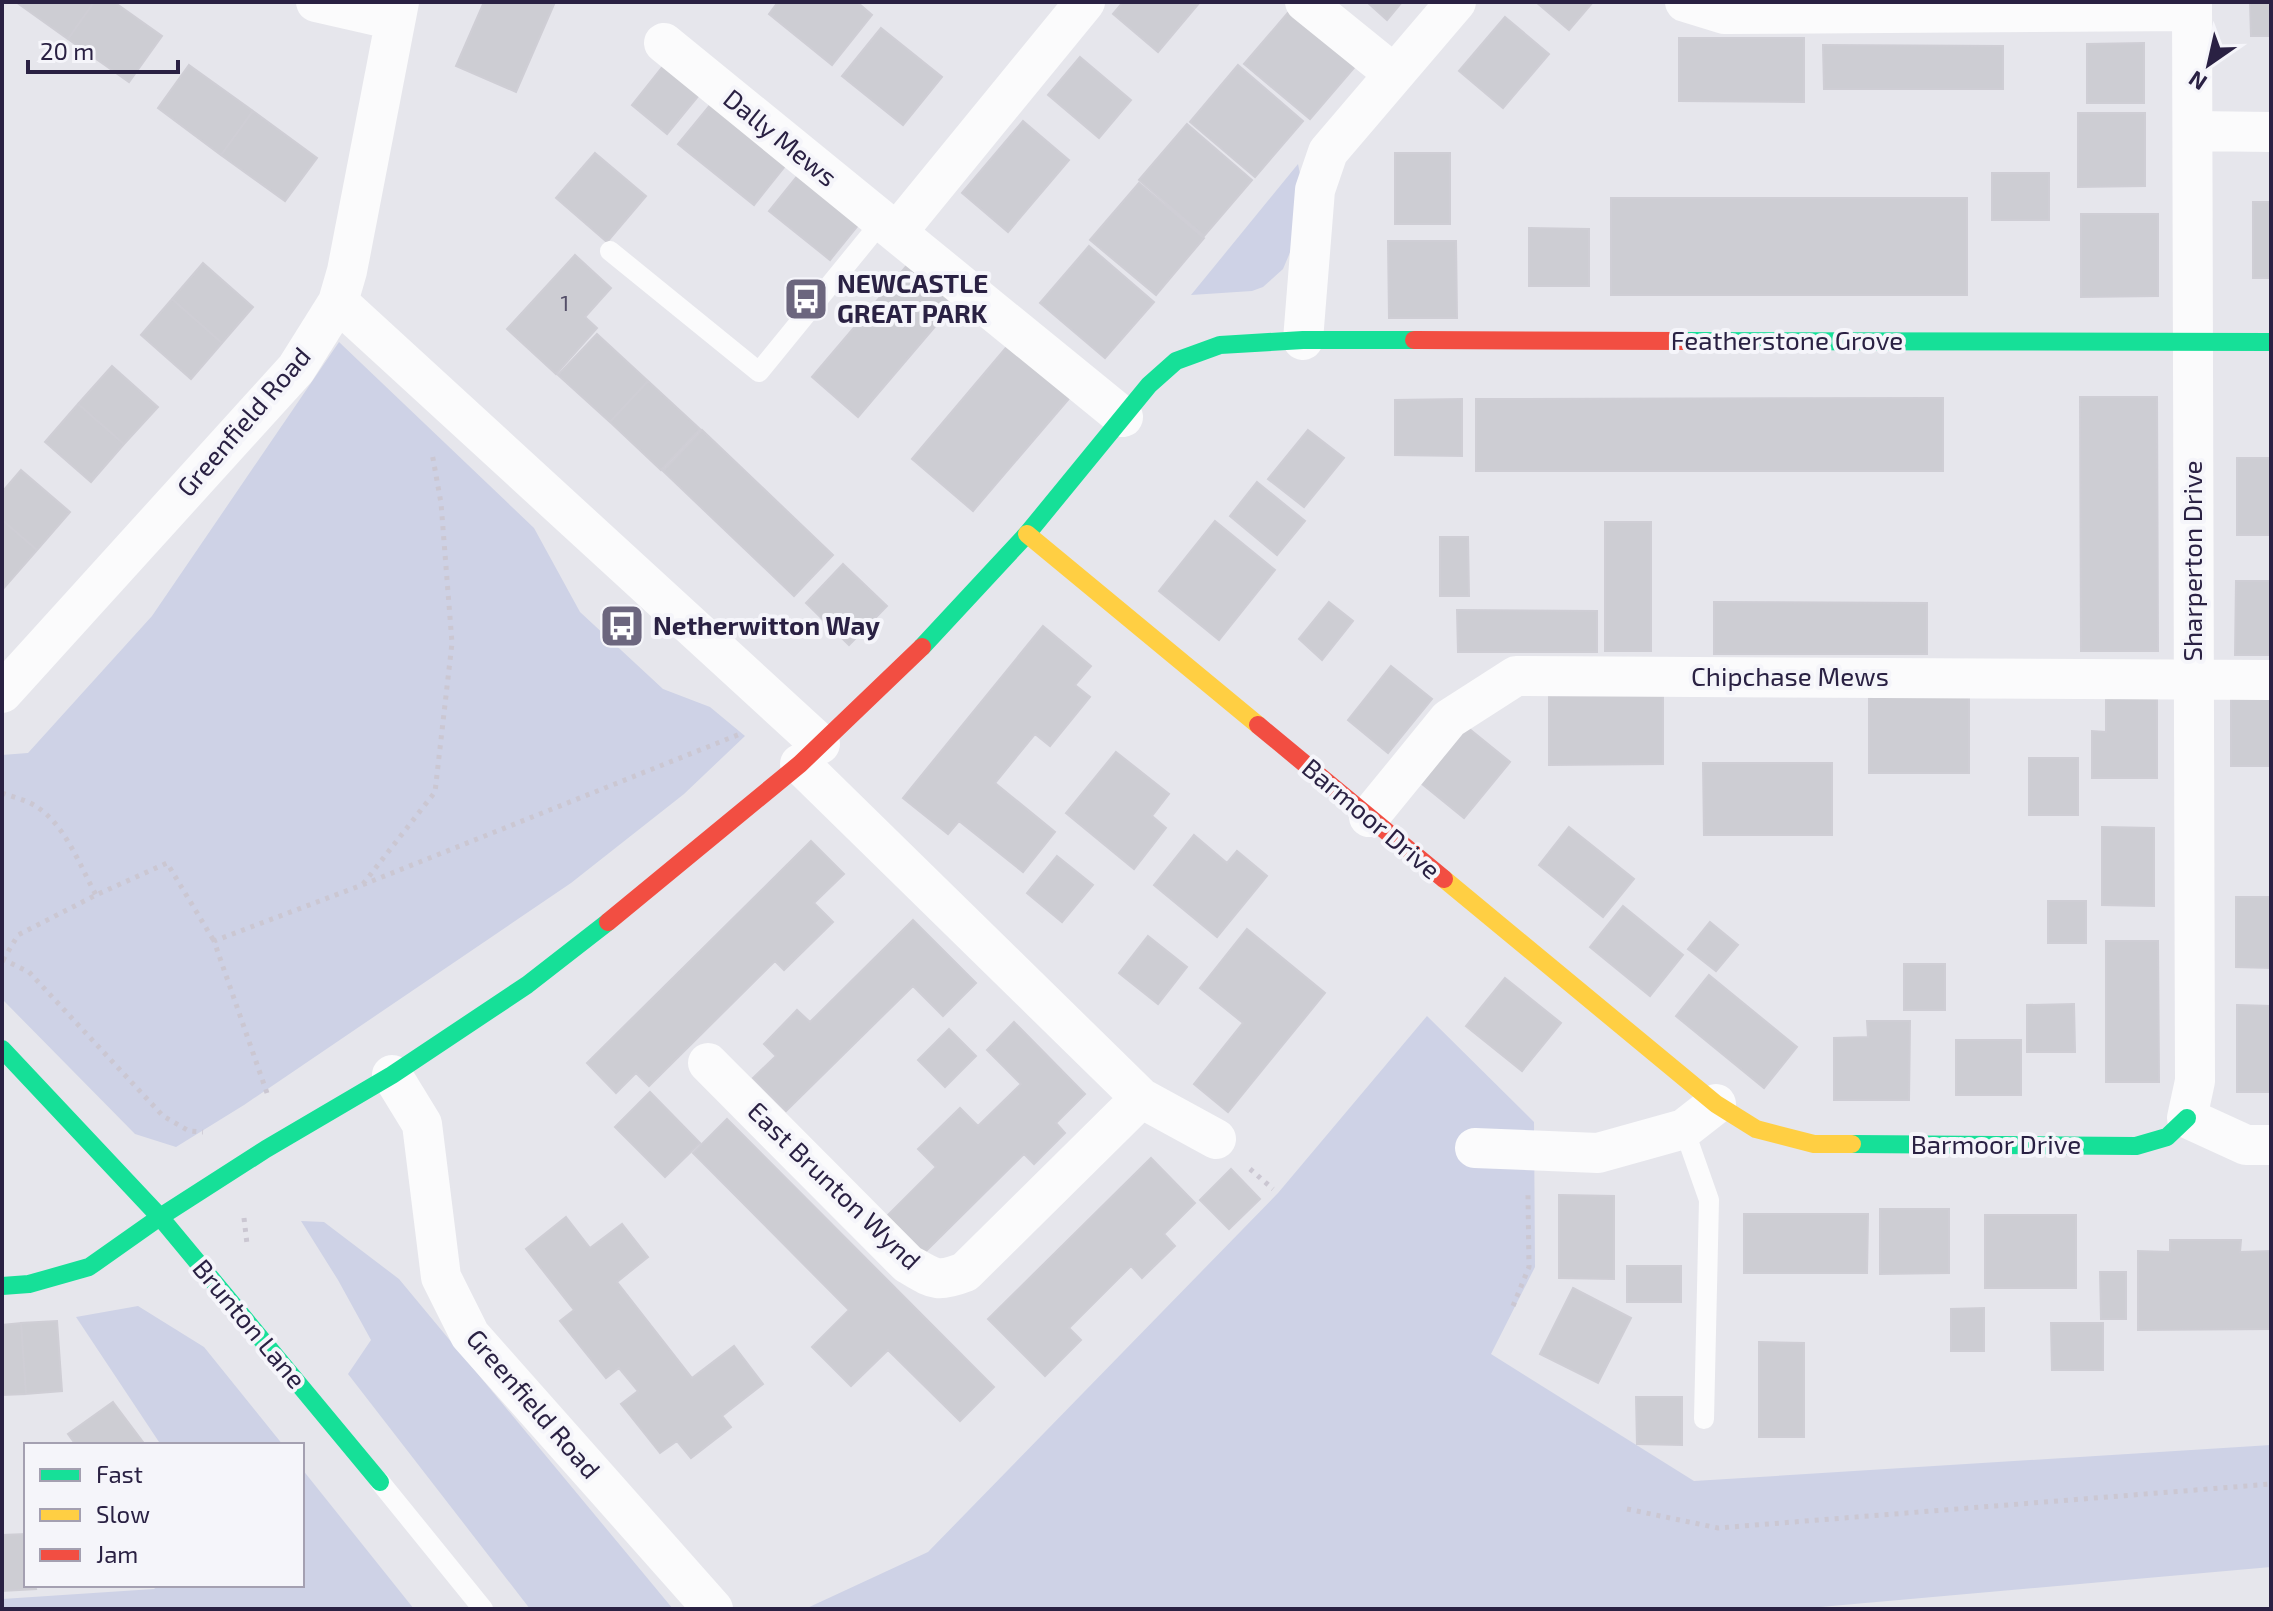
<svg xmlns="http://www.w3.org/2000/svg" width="2273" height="1611" font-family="'Exo 2',sans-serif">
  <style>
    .green { fill: #ced2e6 }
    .building { fill: #cdcdd3; stroke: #cfced5; stroke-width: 2 }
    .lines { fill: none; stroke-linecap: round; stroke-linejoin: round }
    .path { stroke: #cbc7d2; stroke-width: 5; stroke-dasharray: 4 6; stroke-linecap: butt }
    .lane { stroke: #fbfbfc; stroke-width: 20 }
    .street { stroke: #fbfbfc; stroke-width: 40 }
    .fast { stroke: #16e098; stroke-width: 18 }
    .slow { stroke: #ffcf43; stroke-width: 18 }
    .jam { stroke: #f24e42; stroke-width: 18 }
    .labels { text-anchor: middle; stroke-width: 8; stroke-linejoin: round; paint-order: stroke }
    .number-label { font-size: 22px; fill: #544e68 }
    .street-label { font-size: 26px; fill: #2a2143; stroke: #f5f5fa }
    .poi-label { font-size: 26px; font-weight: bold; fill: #2a2143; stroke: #f5f5fa; text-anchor: start }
  </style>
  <rect width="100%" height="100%" fill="#e6e6ec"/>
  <path class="green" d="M1298 164 1300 174 1294 243 1283 269 1263 287 1252 291 1191 295Z
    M339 342 534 528 580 612 663 689 710 707 745 736 684 794 571 883 244 1105 176 1147 135 1134 2 999V755L28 753 152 616Z
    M1427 1016 1534 1122 1535 1267 1491 1354 1694 1481 2271 1445V1567L1798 1609H805L928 1552 1278 1193Z
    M301 1221 324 1222 399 1279 673 1609H530L348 1374 371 1340 338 1280Z
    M138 1306 204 1347 283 1445H161L76 1317Z
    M302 1469 414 1609H2V1599L154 1589 159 1585H302Z"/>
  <path class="building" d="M16 2H94L68 39Z
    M94 2H114L162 36 129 82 68 39Z
    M484 2H555L516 92 456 66Z
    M778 2H857L872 15 832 65 769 14Z
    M1123 2H1200L1158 52 1113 14Z
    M1367 2H1402L1387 20Z
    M1536 2H1593L1569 30Z
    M2250 2H2271V36H2251Z
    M1292 8 1358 63 1310 119 1244 64Z
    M1505 17 1549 54 1503 108 1459 71Z
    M881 28 942 77 903 125 842 76Z
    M1679 38H1804V102L1679 101Z
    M2144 43V103H2087V44Z
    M1823 45 2003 46V89H1824Z
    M1080 57 1131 100 1099 138 1048 95Z
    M189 65 253 111 221 155 158 108Z
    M664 65 700 94 667 134 632 105Z
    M1238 65 1303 121 1255 177 1190 122Z
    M711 104 786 165 754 205 678 144Z
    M253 111 317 158 285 201 221 155Z
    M2078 113H2145V186L2078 187Z
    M1023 121 1069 160 1008 232 962 193Z
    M1187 124 1252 180 1204 236 1139 180Z
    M595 153 646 196 607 242 556 198Z
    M1395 153H1450V224H1395Z
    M1992 173H2049V220H1992Z
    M799 174 860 223 830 260 769 211Z
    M1139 183 1204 238 1156 295 1090 240Z
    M1611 198H1967V295H1611Z
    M2253 202H2271V278H2253Z
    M2081 214H2158V296L2081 297Z
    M1529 228 1589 229V286H1529Z
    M1388 241H1456L1457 318H1389Z
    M1089 246 1154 302 1105 358 1040 303Z
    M575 255 611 288 585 317 597 328 556 374 507 329Z
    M203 263 253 307 222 343 172 299Z
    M909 263 955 303 858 417 812 377Z
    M172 299 222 343 191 379 141 335Z
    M597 334 648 381 610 422 558 375Z
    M1010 343 1072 395 973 511 912 459Z
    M112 366 158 407 124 444 78 404Z
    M648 381 700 429 661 470 610 422Z
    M2080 397H2157L2158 651H2081Z
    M1943 398V471H1476V399Z
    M1462 399V456L1395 455V400Z
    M78 404 124 444 91 482 45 442Z
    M702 430 833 555 794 596 663 471Z
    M1308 430 1344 458 1304 507 1268 479Z
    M2237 458H2271V535H2237Z
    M21 470 70 512 37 550 2 520V492Z
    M1257 482 1305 521 1277 555 1230 516Z
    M2 520 37 550 3 589 2 587Z
    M1215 521 1275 570 1219 640 1159 591Z
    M1605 522H1651V651H1605Z
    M1440 537H1468L1469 596H1440Z
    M843 564 887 606 849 645 806 603Z
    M2236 581H2271V655H2235Z
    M1329 602 1353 621 1322 660 1299 639Z
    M1714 602 1927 603V654H1714Z
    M1457 610 1597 611V652H1458Z
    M1043 626 1091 666 1075 685 1090 697 1050 746 1035 734 995 783 1055 832 1023 872 959 821 948 834 903 798Z
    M1391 666 1432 699 1388 753 1348 720Z
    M1969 693V773H1869V694Z
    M1549 696H1663V764L1549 765Z
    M2231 697H2271V766H2231Z
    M2106 698H2157V778H2092V731L2106 732Z
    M1467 727 1510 762 1464 818 1421 783Z
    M1116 752 1169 794 1152 816 1166 828 1134 869 1066 813Z
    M2029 758H2078V815H2029Z
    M1703 763H1832V835H1704Z
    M1569 827 1634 879 1603 917 1539 865Z
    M2102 827 2154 828V906L2102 905Z
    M1194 835 1227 863 1237 851 1267 876 1217 937 1154 885Z
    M811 841 844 874 814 903 833 922 784 970 775 961 649 1086 636 1073 616 1093 587 1063Z
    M1057 856 1093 885 1062 922 1027 893Z
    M2236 897H2271V968L2236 967Z
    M2048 901H2086V943H2048Z
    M1623 906 1683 955 1650 996 1590 947Z
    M913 920 976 983 943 1016 913 986 786 1111 753 1078 776 1056 764 1044 797 1010 810 1022Z
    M1710 922 1738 945 1716 971 1688 949Z
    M1247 929 1325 993 1228 1112 1194 1084 1243 1023 1200 988Z
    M1148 936 1187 967 1158 1004 1119 973Z
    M2106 941H2158L2159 1082H2106Z
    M1904 964H1945V1010H1904Z
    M1709 975 1797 1047 1764 1088 1676 1016Z
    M1505 978 1561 1023 1522 1071 1466 1026Z
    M2074 1004 2075 1052H2027V1005Z
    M2237 1005 2271 1006V1092H2237Z
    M1867 1021H1910L1909 1100H1834V1038L1868 1037Z
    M1014 1022 1085 1094 1056 1123 1065 1133 1034 1164 1024 1154 924 1253 887 1216 936 1167 918 1149 960 1108 978 1126 1021 1084 987 1050Z
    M949 1029 976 1056 945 1087 918 1060Z
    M1956 1040H2021V1095H1956Z
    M650 1092 700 1143 665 1177 615 1127Z
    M727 1119 994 1387 960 1421 888 1350 851 1386 812 1347 849 1310 693 1153Z
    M1151 1158 1195 1203 1164 1234 1175 1246 1142 1278 1131 1266 1069 1328 1081 1340 1045 1376 988 1319Z
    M1231 1169 1260 1199 1229 1229 1200 1200Z
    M1559 1195 1614 1196V1279L1559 1278Z
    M1880 1209H1949V1273L1880 1274Z
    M1744 1214H1868L1867 1273H1744Z
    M1985 1215H2076V1288H1985Z
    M566 1217 590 1248 622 1224 648 1257 617 1282 692 1378 734 1346 763 1384 722 1416 731 1427 691 1458 677 1441 660 1453 621 1404 638 1391 619 1368 606 1378 560 1321 574 1310 526 1249Z
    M2170 1240H2241L2240 1252 2271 1251V1329L2138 1330V1251L2170 1252Z
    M1627 1266H1681V1302H1627Z
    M2100 1272H2126V1319H2101Z
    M1573 1288 1631 1318 1598 1383 1540 1354Z
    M1984 1308V1351H1951V1309Z
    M57 1321 62 1391 26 1394 21 1323Z
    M21 1323 26 1394 2 1395V1325Z
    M2051 1323H2103V1370H2052Z
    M1759 1342 1804 1343V1437H1759Z
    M1636 1397H1682V1445L1637 1444Z
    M113 1402 143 1442 139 1445H76L68 1434Z
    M26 1534V1585H35L36 1589 2 1591V1535Z"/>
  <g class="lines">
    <path class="path" d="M2 793C13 797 27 800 37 807 66 826 80 866 96 895
      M363 884 435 792 452 643 441 503 432 453
      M2 959 29 972 163 1116 189 1131 203 1132
      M3 960 18 935 96 895 167 863 214 941
      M267 1093 214 941 362 885 740 734
      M1250 1169 1273 1189
      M244 1218 247 1244
      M1513 1306 1529 1267 1528 1195
      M1627 1509 1718 1528 2271 1484"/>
    <path class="lane" d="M610 251 759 372 882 221
      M1684 1129 1709 1200 1704 1419
      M380 1482 483 1609"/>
    <path class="street" d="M316 2 395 20
      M1305 2 1394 74
      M1685 2 1724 14 2192 11
      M2192 2 2195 1081 2187 1118 2246 1145H2271
      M664 43 1123 417
      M2193 131 2271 132
      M897 232 1085 2
      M338 302 820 744
      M1303 340 1315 190 1328 152 1456 2
      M2 693 296 369 338 302 347 271 399 2
      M800 764 1141 1098 1216 1139
      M1369 817 1449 719 1516 676 2271 680
      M708 1063 908 1264C934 1279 936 1283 965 1272L1141 1098
      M392 1075 422 1124 441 1277 470 1335 713 1609
      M1475 1148 1598 1153 1684 1129 1716 1104"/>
    <path class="fast" d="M1684 341 2271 342
      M922 647 1027 534 1149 385 1176 361 1220 345 1303 340H1414
      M2 1049 160 1217 380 1482
      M1852 1144 2136 1146 2167 1137 2187 1118
      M2 1286 29 1284 89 1267 160 1217 266 1149 392 1075 527 985 608 922"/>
    <path class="slow" d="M1027 534 1258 725
      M1444 879 1716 1104 1756 1129 1814 1144H1852"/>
    <path class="jam" d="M1414 340 1684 341
      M1258 725 1444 879
      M608 922 800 764 922 647"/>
  </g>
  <defs>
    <g id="bus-square" transform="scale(2.3)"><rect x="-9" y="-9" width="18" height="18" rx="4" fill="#6c667e" stroke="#f5f5fa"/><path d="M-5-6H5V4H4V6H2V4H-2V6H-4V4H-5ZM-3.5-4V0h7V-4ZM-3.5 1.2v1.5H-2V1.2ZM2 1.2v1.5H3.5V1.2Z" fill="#fff"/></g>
  </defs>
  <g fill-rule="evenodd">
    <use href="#bus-square" x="806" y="299"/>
    <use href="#bus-square" x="622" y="626"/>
  </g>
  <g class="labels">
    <g class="number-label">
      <text x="565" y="311">1</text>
    </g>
    <g class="street-label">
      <text transform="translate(780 138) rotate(39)" y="9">Dally Mews</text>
      <text x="1787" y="350">Featherstone Grove</text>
      <text transform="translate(244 422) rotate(-49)" y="9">Greenfield Road</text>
      <text transform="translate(2193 561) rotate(-90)" y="9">Sharperton Drive</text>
      <text x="1790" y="686">Chipchase Mews</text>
      <text transform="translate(1371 819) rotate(40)" y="9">Barmoor Drive</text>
      <text x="1996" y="1154">Barmoor Drive</text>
      <text transform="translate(834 1186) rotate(44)" y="9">East Brunton Wynd</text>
      <text transform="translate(249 1324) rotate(50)" y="9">Brunton Lane</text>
      <text transform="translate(533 1404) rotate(49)" y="9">Greenfield Road</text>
    </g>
    <g class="poi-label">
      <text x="837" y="293">NEWCASTLE<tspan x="837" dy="30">GREAT PARK</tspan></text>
      <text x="653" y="635">Netherwitton Way</text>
    </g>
  </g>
  <rect width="2273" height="1611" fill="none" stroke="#2a2143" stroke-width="8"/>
  <rect x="24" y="1443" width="280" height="144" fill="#f5f5fa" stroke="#a4a0b1" stroke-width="2"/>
  <rect x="40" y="1469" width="40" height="12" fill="#16e098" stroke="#a4a0b1" stroke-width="2"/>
  <text x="96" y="1483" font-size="24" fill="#2a2143">Fast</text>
  <rect x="40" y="1509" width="40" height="12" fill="#ffcf43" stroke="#a4a0b1" stroke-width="2"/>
  <text x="96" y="1523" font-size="24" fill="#2a2143">Slow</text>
  <rect x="40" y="1549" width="40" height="12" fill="#f24e42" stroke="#a4a0b1" stroke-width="2"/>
  <text x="96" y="1563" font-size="24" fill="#2a2143">Jam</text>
  <g transform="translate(2209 64) rotate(214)" stroke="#f5f5fa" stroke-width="6" paint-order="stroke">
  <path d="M0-6L14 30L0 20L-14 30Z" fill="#2a2143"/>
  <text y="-12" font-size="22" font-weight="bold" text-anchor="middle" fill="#2a2143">N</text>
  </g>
  <path d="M28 60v12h150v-12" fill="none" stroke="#2a2143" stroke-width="4"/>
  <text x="40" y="60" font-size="24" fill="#2a2143" stroke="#f5f5fa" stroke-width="6" paint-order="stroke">20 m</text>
</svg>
